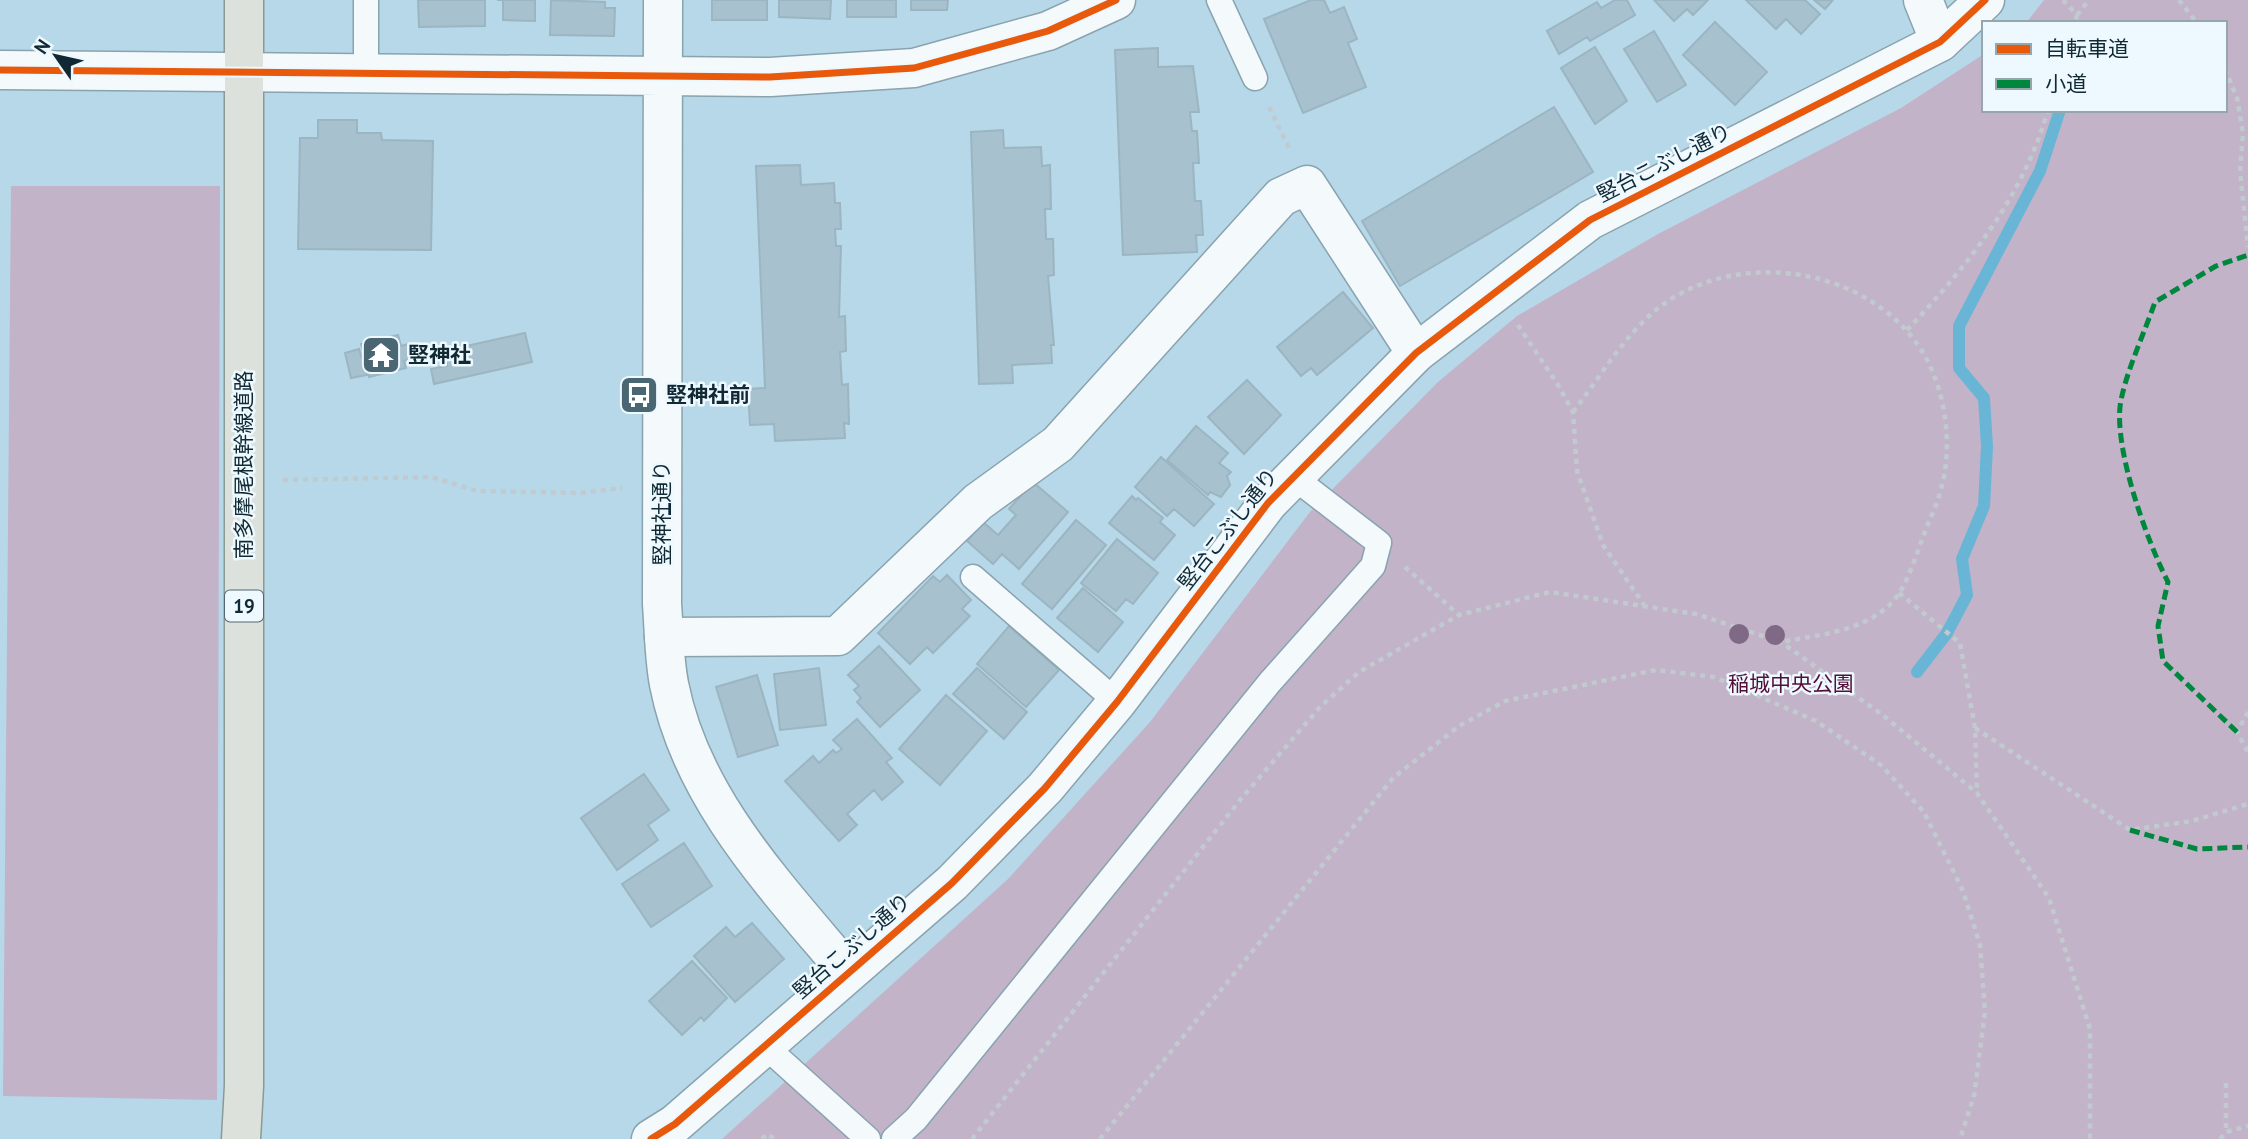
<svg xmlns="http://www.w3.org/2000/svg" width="2248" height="1139" font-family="'PT Sans','Noto Sans JP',sans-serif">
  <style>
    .green { fill: #c2b3c9 }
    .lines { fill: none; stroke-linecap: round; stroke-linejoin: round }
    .stream { stroke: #68b5d6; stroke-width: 12 }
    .building { fill: #a7c1ce; stroke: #9bb5c2; stroke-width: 2 }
    .service-casing { stroke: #89a3af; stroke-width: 27 }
    .minor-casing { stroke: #89a3af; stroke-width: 41 }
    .tertiary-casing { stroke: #89a3af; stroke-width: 41 }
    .primary-casing { stroke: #8a9a95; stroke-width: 41 }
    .path { stroke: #c1cacf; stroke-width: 4.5; stroke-dasharray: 5 5; stroke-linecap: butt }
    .service { stroke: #f4f9fc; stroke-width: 24 }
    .minor { stroke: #f4f9fc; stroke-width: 38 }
    .tertiary { stroke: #f4f9fc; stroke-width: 38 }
    .primary { stroke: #dce1db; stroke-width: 38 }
    .quiet { stroke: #00873e; stroke-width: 5; stroke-dasharray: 10 5; stroke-linecap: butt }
    .cycleway-casing { stroke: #edf9fe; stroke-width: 11 }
    .cycleway { stroke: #e8590c; stroke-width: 7 }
    .tree { fill: #806887 }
    .labels { text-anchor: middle; stroke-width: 5; stroke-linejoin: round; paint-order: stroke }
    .shield { fill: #edf9fe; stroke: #536771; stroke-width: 2 }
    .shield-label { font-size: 19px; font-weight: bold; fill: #112934 }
    .street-label { font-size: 21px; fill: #112934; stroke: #edf9fe }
    .poi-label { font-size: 21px; font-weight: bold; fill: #112934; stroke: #edf9fe; text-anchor: start }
    .park-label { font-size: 21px; fill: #530d37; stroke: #edf9fe }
  </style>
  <rect width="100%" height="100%" fill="#b7d8e8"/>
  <path class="green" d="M2044 0H2248V1139H722L1008 879 1150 722 1310 512 1438 382 1517 316 1658 234 1901 108 1984 54V110H2225V23H2026Z
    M11 186H220L217 1100 3 1096Z"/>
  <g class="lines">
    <path class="stream" d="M1917 672 1947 633 1967 595 1962 559 1984 506 1987 446 1984 398 1959 368V326L2040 171 2060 110"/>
  </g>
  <path class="building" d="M418 0H485V26L419 27Z
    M497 0H535V21L503 20V0Z
    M551 0 605 2V8H615L614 36 550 35Z
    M712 0H767V20H712Z
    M779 0H831L830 19 779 17Z
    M847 0H896V17H847Z
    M911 0H948L947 10H911Z
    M1311 0H1324L1330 13 1344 7 1357 39 1348 43 1366 87 1303 113 1264 19Z
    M1615 0H1627L1635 15 1590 41 1587 37 1559 54 1547 31 1597 2 1601 8Z
    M1654 0H1708L1693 15 1687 9 1674 21Z
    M1746 0H1805L1820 14 1801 34 1786 19 1776 29Z
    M1814 0H1833L1825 9Z
    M1715 22 1767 72 1735 105 1683 55Z
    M1654 31 1686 85 1657 102 1624 49Z
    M1595 47 1627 101 1595 124 1561 68Z
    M1158 48V67L1193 66 1199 112H1190L1192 131H1197L1199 163H1193L1195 201H1201L1203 235H1196L1197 252 1123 255 1115 50Z
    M1554 107 1593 172 1400 286 1362 221Z
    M318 120H357V133H381L382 140 433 141 431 250 298 249 300 138H318Z
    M1003 130 1004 148 1041 147 1042 166 1050 165 1051 209H1045L1046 239H1053L1054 275 1048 276 1054 345H1051L1052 363 1012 365 1013 383 979 384 971 132Z
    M800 165 801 185 834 183 835 203H840L841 229H835L836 246H841L839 317 845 316 846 351 840 352 842 385 848 384 849 424 844 423 845 438 775 441 774 424 750 425 748 389 765 388 756 166Z
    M1343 292 1373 328 1317 375 1311 368 1301 376 1277 347Z
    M525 333 532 362 434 384 431 369 447 366 444 351Z
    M398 335 401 346 408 344 412 359 404 361 406 368 369 377 367 368V375L351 378 345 353 359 349 362 358 365 357 361 344Z
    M1247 380 1281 415 1244 454 1208 417Z
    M1196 426 1228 453 1219 463 1231 472 1227 476 1230 485 1221 497 1210 492 1208 495 1167 460Z
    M1161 457 1214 504 1194 526 1174 509 1167 516 1135 487Z
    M1033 482 1068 512 1019 569 1002 554 993 564 967 541 983 522 998 535 1016 515 1009 509Z
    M1132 496 1136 500 1138 498 1163 518 1160 522 1175 535 1154 560 1109 523Z
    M1076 520 1106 545 1052 609 1022 584Z
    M1117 539 1158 573 1133 604 1126 599 1116 611 1081 583Z
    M947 575 971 600 962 609 970 616 933 653 927 647 910 664 878 633 933 576 940 582Z
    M1083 588 1123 622 1098 652 1057 618Z
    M1009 626 1059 670 1026 707 977 664Z
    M879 646 920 690 880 727 857 702 861 698 854 690 859 686 848 675Z
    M819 668 826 725 780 730 774 674Z
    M977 668 1027 712 1004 739 953 694Z
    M757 675 778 745 738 757 716 687Z
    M946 695 987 731 940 785 899 749Z
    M857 719 892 758 886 762 903 782 882 800 874 790 847 814 857 825 839 841 785 781 813 756 819 763 833 750 836 753 842 749 833 740Z
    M644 774 669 810 648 825 658 840 617 870 581 818Z
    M684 843 712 886 651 927 622 884Z
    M752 923 784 959 735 1002 694 956 726 927 735 937Z
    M692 961 727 998 704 1021 701 1017 682 1035 649 1001Z"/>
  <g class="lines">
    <g class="service-casing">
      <path id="service" d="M1219 0 1255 78
        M366 74V0
        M973 577 1117 702
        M766 1047 868 1139
        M894 1139 916 1119 1270 682 1373 566 1379 543 1292 476"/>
    </g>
    <g class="minor-casing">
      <path id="minor" d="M1923 0 1940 42
        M664 637 838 636 978 502 1058 444 1281 197 1307 185 1416 353"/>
    </g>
    <g class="tertiary-casing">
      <path id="tertiary" d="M663 0 662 604C664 630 664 658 669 684 691 798 775 885 847 971
        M0 70 770 77 914 68 1048 31 1116 0
        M651 1139 675 1124 952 883 1045 788 1117 702 1268 503 1416 353 1590 220 1940 42 1985 0"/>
    </g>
    <g class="primary-casing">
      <path id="primary" d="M241 1139 244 1086V0"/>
    </g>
    <path class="path" d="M2063 0 2077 15 2075 23
      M2179 0 2197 23
      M2077 15 2089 0
      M2225 69 2237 98 2243 133 2240 171 2248 247
      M1269 107 1290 150
      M1518 325 1558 385 1573 412 1577 471 1603 545 1644 605
      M1907 330C1967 267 2024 195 2048 110
      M1573 412C1597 381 1619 344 1648 317 1725 244 1871 263 1925 356 1946 393 1953 448 1941 489 1938 503 1931 516 1926 529 1918 549 1911 574 1900 592 1875 631 1822 634 1781 642
      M283 480 432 477 477 491 581 493 622 488
      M1405 567 1459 615
      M1899 593 1960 643 1975 728 1977 792
      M2248 712 2237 732 2248 752
      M1975 728 2130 830 2192 821 2248 804
      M2226 1083V1132
      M762 1139 767 1134 775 1139
      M972 1139 1240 800 1320 707 1359 672 1459 615 1550 592 1696 614 1781 642 1884 716 1977 793 2049 898 2090 1029V1139
      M1100 1139 1393 778 1459 726 1505 701 1656 670 1714 677 1816 721 1881 765 1924 812 1963 891 1980 945 1985 1012 1974 1096 1960 1139
      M2220 1139 2226 1132 2248 1126"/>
    <use href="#service" class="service"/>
    <use href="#minor" class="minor"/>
    <use href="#tertiary" class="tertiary"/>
    <use href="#primary" class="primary"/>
    <path class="quiet" d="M2237 732 2163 661 2158 626 2168 582C2147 541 2112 445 2121 400 2128 367 2144 334 2155 302L2216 266 2248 255
      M2130 830 2197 849 2248 847"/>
    <g class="cycleway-casing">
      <path id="cycleway" d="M0 70 770 77 914 68 1048 31 1116 0
        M651 1139 675 1124 952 883 1045 788 1117 702 1268 503 1416 353 1590 220 1940 42 1985 0"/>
    </g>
    <use href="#cycleway" class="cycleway"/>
  </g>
  <g class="tree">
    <circle cx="1739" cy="634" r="10"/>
    <circle cx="1775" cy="635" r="10"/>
  </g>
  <defs>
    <g id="temple-square" transform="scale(2.0125)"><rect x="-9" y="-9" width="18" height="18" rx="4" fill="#4b6673" stroke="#edf9fe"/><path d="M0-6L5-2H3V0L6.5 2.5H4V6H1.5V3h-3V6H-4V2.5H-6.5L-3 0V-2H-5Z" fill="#fff"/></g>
    <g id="bus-square" transform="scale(2.0125)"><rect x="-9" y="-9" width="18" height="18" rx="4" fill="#4b6673" stroke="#edf9fe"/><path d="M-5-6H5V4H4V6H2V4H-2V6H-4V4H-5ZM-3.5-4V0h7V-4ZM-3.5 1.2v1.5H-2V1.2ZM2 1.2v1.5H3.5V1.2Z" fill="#fff"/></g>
  </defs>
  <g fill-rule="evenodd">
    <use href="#temple-square" x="381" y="355"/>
    <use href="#bus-square" x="639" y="395"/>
  </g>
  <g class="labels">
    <rect class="shield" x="225" y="590.5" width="38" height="31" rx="5"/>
    <g class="shield-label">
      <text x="244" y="613">19</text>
    </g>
    <g class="street-label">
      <text transform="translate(1664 163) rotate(-27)" y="7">竪台こぶし通り</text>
      <text transform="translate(244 465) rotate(-90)" y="7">南多摩尾根幹線道路</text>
      <text transform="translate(662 513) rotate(-90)" y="7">竪神社通り</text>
      <text transform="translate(1228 529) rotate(-52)" y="7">竪台こぶし通り</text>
      <text transform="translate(852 946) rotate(-41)" y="7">竪台こぶし通り</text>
    </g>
    <g class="poi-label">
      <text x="408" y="362">竪神社</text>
      <text x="666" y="402">竪神社前</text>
    </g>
    <g class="park-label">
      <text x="1791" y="691">稲城中央公園</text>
    </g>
  </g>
  <rect x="1982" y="21" width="245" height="91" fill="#edf9fe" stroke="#95a6ad" stroke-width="2"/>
  <rect x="1996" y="44" width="35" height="10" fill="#e8590c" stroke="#95a6ad" stroke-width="2"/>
  <text x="2045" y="56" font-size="21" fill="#112934">自転車道</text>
  <rect x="1996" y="79" width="35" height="10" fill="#00873e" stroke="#95a6ad" stroke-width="2"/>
  <text x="2045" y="91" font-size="21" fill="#112934">小道</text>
  <g transform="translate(56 56) rotate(304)" stroke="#edf9fe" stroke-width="5" paint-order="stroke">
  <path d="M0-5L12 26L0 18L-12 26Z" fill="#112934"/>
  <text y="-10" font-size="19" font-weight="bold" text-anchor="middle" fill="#112934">N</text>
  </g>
</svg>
